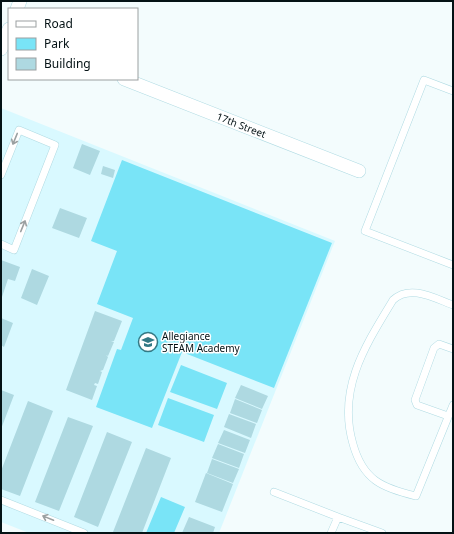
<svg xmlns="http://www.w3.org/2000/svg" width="454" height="534" font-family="'Noto Sans',sans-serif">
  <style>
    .built { fill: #d9f9ff }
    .green { fill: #79e4f7 }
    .building { fill: #aed9e1 }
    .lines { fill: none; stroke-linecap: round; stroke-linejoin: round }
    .lane-casing { stroke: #b0dbe3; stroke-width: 8 }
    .street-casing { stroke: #b0dbe3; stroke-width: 14 }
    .lane { stroke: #fff; stroke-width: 7 }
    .street { stroke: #fff; stroke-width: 13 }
    .oneway { stroke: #9ba0a1 }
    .labels { text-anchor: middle; stroke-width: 3; stroke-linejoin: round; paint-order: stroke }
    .street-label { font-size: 10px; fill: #041215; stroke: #fff }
    .poi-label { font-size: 10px; fill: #041215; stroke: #fff; text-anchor: start }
  </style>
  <rect width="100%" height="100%" fill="#f3fcfd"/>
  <path class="built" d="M1 108 335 241 219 533H29L1 522Z"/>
  <path class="green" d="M122 160 332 243 274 388 182 352 152 428 96 407 117 349 121 350 133 318 97 304 117 251 91 241Z
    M181 365 227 383 217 409 170 392Z
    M168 398 214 415 204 442 158 425Z
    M161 497 185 507 174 533H146Z"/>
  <path class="building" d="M82 144 100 151 90 175 73 168Z
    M103 166 115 170 113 178 101 174Z
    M60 208 87 218 79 238 52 228Z
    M1 260 20 267 15 281 8 279 1 300Z
    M32 269 49 276 37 305 21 298Z
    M95 311 122 321 114 341H111L114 342 108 356 106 355 108 357 103 370 100 371 102 372 98 384 95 383 94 385 97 386 92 400 66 390Z
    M1 318 13 323 4 347 1 345Z
    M241 385 268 396 262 409 235 398Z
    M1 390 14 395 1 429Z
    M235 399 262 410 257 423 230 413Z
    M28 401 53 411 20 496 1 489V471Z
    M229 414 256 424 251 438 224 427Z
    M68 417 93 426 59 511 35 502Z
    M224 430 250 440 245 453 218 443Z
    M107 432 132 442 98 527 74 517Z
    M218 444 244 454 239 468 212 458Z
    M146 448 171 458 142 533H114L113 532Z
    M212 459 239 469 233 483 207 473Z
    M206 473 233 484 222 512 195 502Z
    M189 517 215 527 213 533H182Z"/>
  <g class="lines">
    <g class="lane-casing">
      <path id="lane" d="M453 91 424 80 365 231 453 265
        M1 175 19 130 55 145 14 250 1 244
        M453 305C434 298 410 284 393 300 365 346 337 389 353 444 363 480 382 488 416 496L453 405
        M448 416 417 405 415 400 434 348 439 344 453 349
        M274 492 338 517
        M1 500 84 533
        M331 533 338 517 382 533"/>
    </g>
    <g class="street-casing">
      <g id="street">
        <path d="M17 9 20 1"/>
        <path d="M1 49 9 29"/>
        <path id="s1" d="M124 79 359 171"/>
      </g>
    </g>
    <use href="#lane" class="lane"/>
    <use href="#street" class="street"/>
  </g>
  <defs><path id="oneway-shaft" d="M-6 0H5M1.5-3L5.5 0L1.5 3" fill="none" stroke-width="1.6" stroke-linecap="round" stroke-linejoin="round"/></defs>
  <g class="oneway">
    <use href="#oneway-shaft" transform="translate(15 139) rotate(112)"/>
    <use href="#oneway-shaft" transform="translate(23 226) rotate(-68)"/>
    <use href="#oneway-shaft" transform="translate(48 518) rotate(-158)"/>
  </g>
  <defs>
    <g id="school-ring" transform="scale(1)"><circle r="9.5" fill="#fff" stroke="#337985" stroke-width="1.5"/><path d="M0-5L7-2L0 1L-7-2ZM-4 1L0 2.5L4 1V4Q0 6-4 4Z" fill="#337985"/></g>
  </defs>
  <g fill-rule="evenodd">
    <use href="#school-ring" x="148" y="342"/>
  </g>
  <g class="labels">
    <g class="street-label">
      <text dy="4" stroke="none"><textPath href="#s1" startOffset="126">17th Street</textPath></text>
    </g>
    <g class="poi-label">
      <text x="162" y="340">Allegiance<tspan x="162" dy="12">STEAM Academy</tspan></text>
    </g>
  </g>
  <rect width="454" height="534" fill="none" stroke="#041215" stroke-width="4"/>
  <rect x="8" y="8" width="130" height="72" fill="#ffffff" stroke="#9ba0a1"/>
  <rect x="16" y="21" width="20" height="6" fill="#ffffff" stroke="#9ba0a1"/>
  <text x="44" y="28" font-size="12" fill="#041215">Road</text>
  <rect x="16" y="38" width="20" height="12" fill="#79e4f7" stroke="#9ba0a1"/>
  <text x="44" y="48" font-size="12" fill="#041215">Park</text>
  <rect x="16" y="58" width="20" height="12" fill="#aed9e1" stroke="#9ba0a1"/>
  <text x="44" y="68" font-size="12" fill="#041215">Building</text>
</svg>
